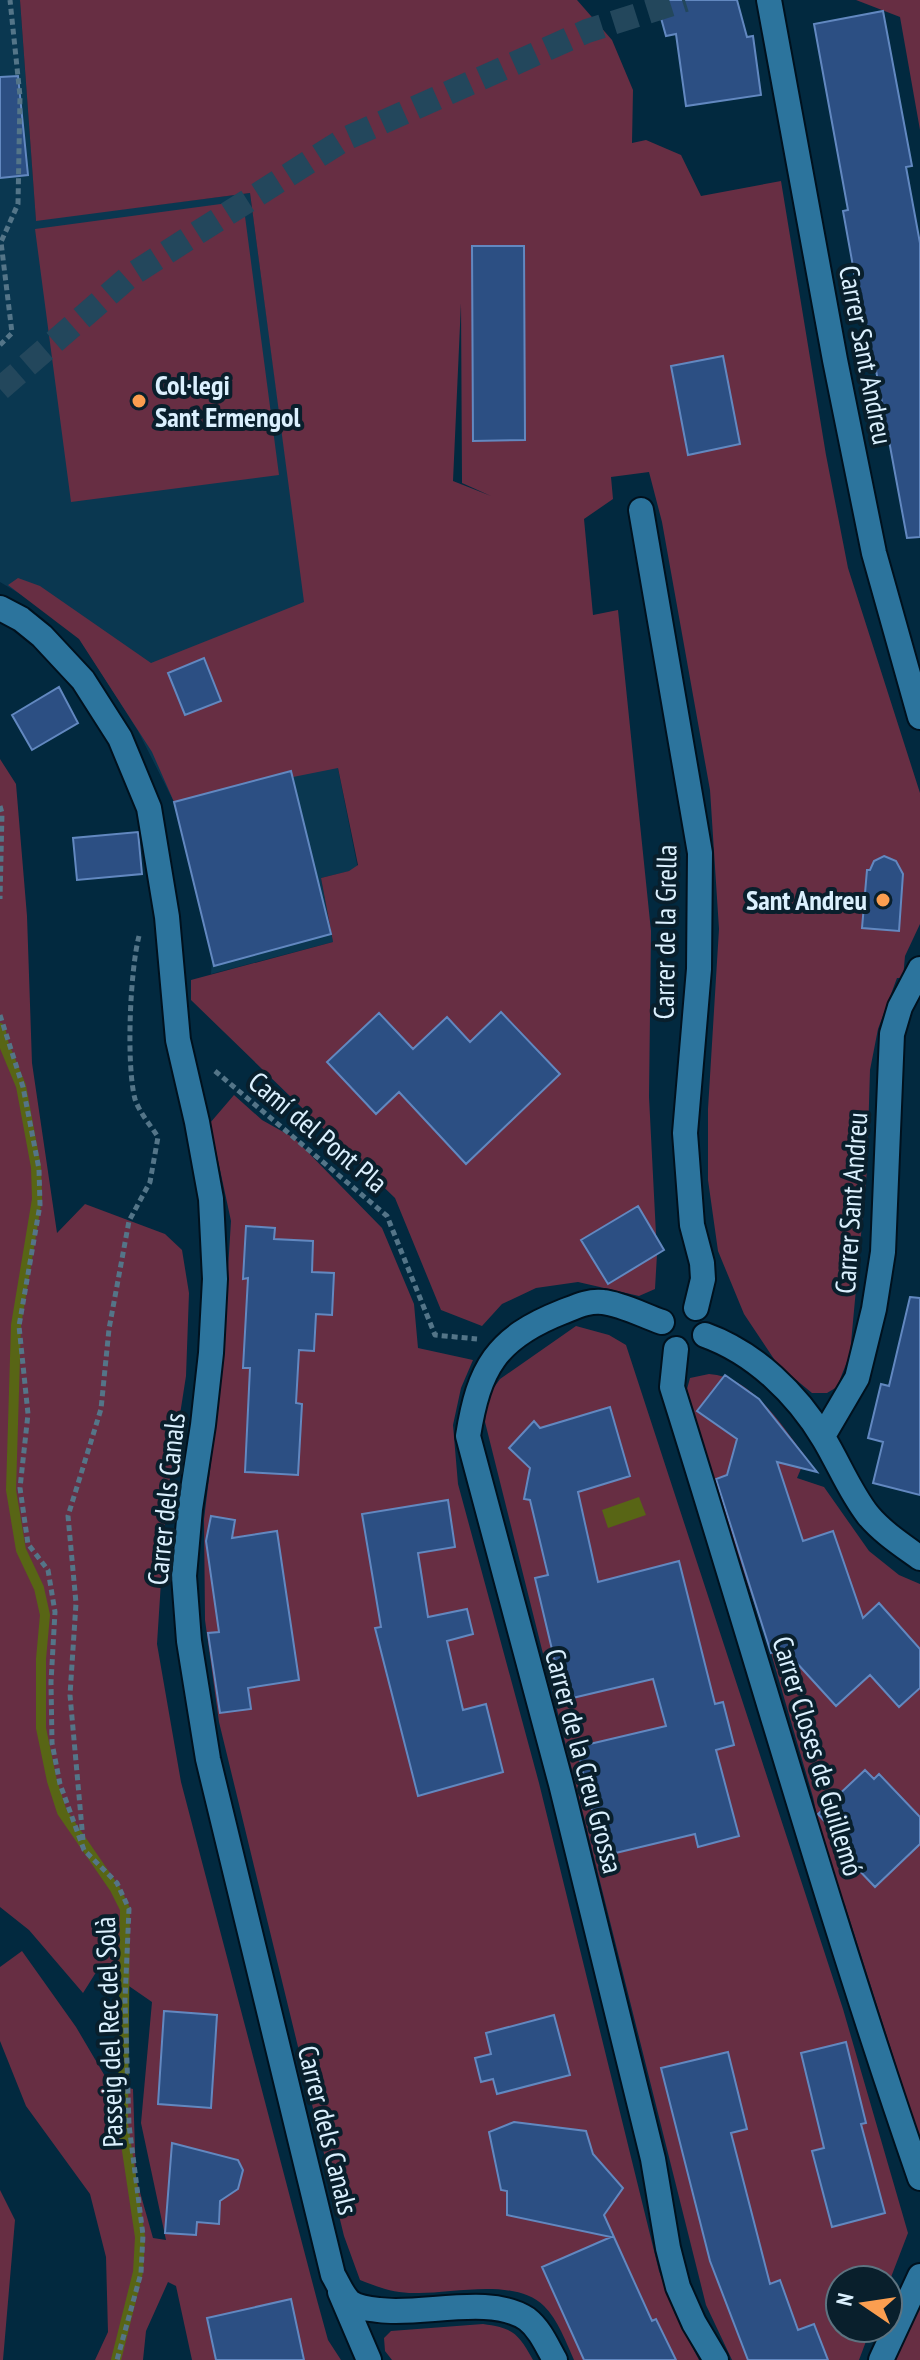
<svg xmlns="http://www.w3.org/2000/svg" width="920" height="2360" font-family="'PT Sans Narrow',sans-serif">
  <style>
    .built { fill: #0a3750 }
    .green { fill: #672e43; fill-rule: evenodd }
    .water { fill: #586515 }
    .lines { fill: none; stroke-linecap: round; stroke-linejoin: round }
    .stream { stroke: #586515; stroke-width: 10 }
    .building { fill: #2c4f83; stroke: #6288c0; stroke-width: 2 }
    .major-tunnel { stroke: #23475c; stroke-width: 24; stroke-dasharray: 24 12; stroke-linecap: butt }
    .minor-casing { stroke: #00111e; stroke-width: 28 }
    .path { stroke: #547588; stroke-width: 5; stroke-dasharray: 6 4; stroke-linecap: butt }
    .minor { stroke: #2c749d; stroke-width: 24 }
    .poi-dot { fill: #fb9e50; stroke: #091f2c; stroke-width: 3 }
    .labels { text-anchor: middle; stroke-width: 8; stroke-linejoin: round; paint-order: stroke }
    .street-label { font-size: 28px; fill: #dbf0fe; stroke: #091f2c }
    .poi-label { font-size: 28px; font-weight: bold; fill: #dbf0fe; stroke: #091f2c; text-anchor: start }
  </style>
  <rect width="100%" height="100%" fill="#02293f"/>
  <path class="built" d="M0 0H20L36 220 250 193 305 602 358 869 321 878 333 942 211 974 212 960 174 802 138 731 79 638 35 603 0 582Z"/>
  <path class="green" d="M20 0H577L612 40 633 90 632 143 646 140 681 155 701 196 781 181 826 455 848 568 920 793V924L905 956 903 978H897L878 1029 870 1070 867 1170 850 1354 837 1387 827 1393H812L778 1365 744 1314 718 1251 708 1180V1109L719 929 710 790 662 522 649 472 611 477 613 499 584 519 593 615 618 610 651 931 649 1097 657 1254 655 1289 639 1296 578 1282 536 1288 502 1304 482 1326 441 1310 395 1198 191 1000V980L333 942 321 878 349 871 358 865 338 768 293 777 290 771 174 802 152 752 79 639 8 585 18 578 40 586 151 663 304 602 250 193 36 221ZM461 303 462 483 491 496 453 481Z
    M856 0H920V130L900 17Z
    M243 201 279 475 71 502 35 229Z
    M0 759 16 784 27 916 32 1063 57 1233 85 1204 165 1234 182 1250 189 1293 186 1376 166 1504 157 1644 181 1782 317 2300 328 2340 341 2360H192L176 2286 168 2282 146 2331 143 2360H95L108 2332 106 2257 90 2194 26 2106 0 2041V1967L22 1951 76 2027 109 2083 133 2089 136 2178 153 2238 166 2240 141 2123 152 2002 100 1966 83 1993 29 1930 0 1907Z
    M234 1095 262 1120 294 1138 382 1228 414 1304 418 1348 473 1360 461 1388 453 1425 458 1484 539 1783 659 2271 675 2314 699 2360H574C566 2342 558 2320 544 2306 516 2278 454 2293 419 2293 397 2294 380 2288 360 2280L344 2236 219 1722 205 1620 204 1519 221 1381 231 1221 210 1123Z
    M576 1326 609 1335 626 1345 843 2009 908 2233 888 2285V2280H840V2328H871L859 2360H732L706 2305 485 1422 487 1397 500 1379Z
    M709 1374C753 1377 781 1425 806 1457L797 1478 824 1487 869 1551 899 1575 920 1584V2140L845 1905 830 1879 813 1797 771 1653 713 1480 687 1389 690 1378Z
    M0 2190 15 2220 3 2360H0Z
    M920 2303V2360H892Z
    M483 2324C513 2328 518 2333 533 2360H392L385 2351 384 2338 391 2331Z"/>
  <path class="water" d="M639 1497 646 1515 608 1528 602 1510Z"/>
  <g class="lines">
    <path class="stream" d="M0 1028 4 1045 21 1086 36 1167 37 1199 16 1325 11 1490 21 1550 39 1588 45 1615 41 1659V1728L52 1781 62 1812 115 1889 125 1909 123 2124 140 2237 138 2272 116 2360"/>
  </g>
  <path class="building" d="M656 0H737L747 37 753 36 761 95 686 106 676 34 666 36Z
    M883 11 912 166 906 167 920 243V537L907 538 875 365 871 366 843 211 848 210 814 24Z
    M18 76 28 175 0 178V77Z
    M472 246H524L525 440 473 441Z
    M723 356 740 444 688 455 671 366Z
    M204 658 221 701 185 715 168 673Z
    M59 687 78 723 32 750 12 715Z
    M291 771 331 934 214 966 174 802Z
    M138 832 142 874 77 880 73 838Z
    M884 856 896 861 903 874 899 931 862 928 867 870H870L874 861Z
    M501 1012 560 1074 466 1164 399 1092 376 1114 327 1062 379 1013 413 1049 447 1017 470 1042Z
    M638 1206 664 1250 608 1284 581 1240Z
    M246 1226 275 1228 274 1239 313 1241 312 1272 334 1273 332 1315 316 1314 314 1351 299 1350 296 1403 302 1404 298 1475 245 1472 250 1368H243L248 1278 243 1279Z
    M910 1297 920 1298V1495L873 1483 883 1442 868 1438 881 1384 889 1386Z
    M725 1375 759 1399 817 1472 777 1462 803 1541 833 1531 863 1618 879 1603 920 1649V1688L899 1707 870 1675 836 1706 784 1649 771 1653 716 1479 727 1475 737 1439 697 1411Z
    M610 1407 630 1476 578 1492 598 1582 679 1561 715 1704 723 1702 734 1745 716 1750 739 1836 698 1847 695 1834 603 1856 577 1747 666 1726 653 1679 564 1700 535 1578 548 1575 530 1500 524 1499 530 1468 509 1448 534 1421 540 1428Z
    M448 1500 455 1547 418 1553 428 1617 467 1609 473 1634 447 1641 463 1710 486 1704 503 1772 418 1796 375 1628 381 1627 362 1514Z
    M211 1516 235 1520 232 1538 277 1531 299 1680 248 1688 251 1709 220 1713 208 1633 219 1632 206 1541Z
    M865 1770 874 1779 879 1774 920 1817V1844L875 1887 833 1843 839 1837 818 1814Z
    M164 2011 217 2015 211 2108 158 2104Z
    M554 2015 570 2075 497 2094 493 2079 481 2082 475 2058 491 2054 486 2033Z
    M846 2042 866 2123 861 2124 885 2213 832 2227 812 2151 824 2148 801 2053Z
    M728 2052 747 2129 731 2133 770 2284 780 2280 798 2330 814 2324 828 2360H748L710 2261 661 2068Z
    M514 2122 586 2131 593 2154 623 2188 604 2215 652 2321 656 2319 676 2360H584L542 2267 611 2237 507 2215V2191L501 2190 489 2132Z
    M172 2143 238 2160 243 2170 238 2189 220 2201 219 2224 197 2222 196 2235 165 2233Z
    M291 2299 304 2360H216L207 2318Z"/>
  <g class="lines">
    <path class="major-tunnel" d="M0 389 131 275 345 139 587 31 685 0"/>
    <g class="minor-casing">
      <path id="minor" d="M769 0 835 360 874 553 920 717
        M641 510 700 853 699 969 685 1133 692 1225 702 1263 703 1279 696 1308
        M0 608 21 619 42 636 83 680 120 738 149 808 167 917 178 1040 197 1122 211 1199 215 1279 211 1353 203 1425 190 1509 184 1576 189 1641 208 1759 333 2275C338 2283 343 2296 350 2302 358 2308 369 2309 379 2310 422 2316 490 2294 527 2319 540 2329 547 2346 555 2360
        M662 1322C644 1316 622 1304 603 1302 589 1300 575 1307 562 1312 496 1338 479 1368 468 1436L561 1784 653 2159 668 2248 678 2287 694 2323 716 2360
        M705 1335C755 1353 797 1394 824 1439 839 1464 850 1492 868 1515 882 1532 902 1545 920 1558
        M676 1349 672 1387C755 1650 829 1917 920 2178
        M823 1436 857 1378 874 1309 883 1252 892 1034 900 1007 920 969
        M340 2292 369 2360
        M881 2360 920 2276"/>
    </g>
    <path class="path" d="M0 345 12 333 1 242 18 204 20 96 10 0
      M0 806 2 813 0 899
      M0 1015 23 1087 39 1169 40 1205 19 1326 28 1414 20 1488 28 1544 48 1570 55 1612 51 1682 52 1743 60 1784 84 1850 117 1883 129 1909 125 2000 129 2125 143 2235 141 2273 117 2360
      M215 1071 387 1216 435 1335 477 1339
      M83 1840 70 1695 76 1603 68 1516 101 1409 109 1329 129 1221 150 1182 158 1137C151 1126 139 1112 135 1099 126 1065 130 971 139 936"/>
    <use href="#minor" class="minor"/>
  </g>
  <g class="poi-dot">
    <circle cx="139" cy="401" r="8"/>
    <circle cx="883" cy="900" r="8"/>
  </g>
  <g class="labels">
    <g class="street-label">
      <text transform="translate(866 355) rotate(79)" y="10">Carrer Sant Andreu</text>
      <text transform="translate(665 932) rotate(-89)" y="10">Carrer de la Grella</text>
      <text transform="translate(318 1132) rotate(40)" y="10">Camí del Pont Pla</text>
      <text transform="translate(851 1203) rotate(-86)" y="10">Carrer Sant Andreu</text>
      <text transform="translate(166 1499) rotate(-84)" y="10">Carrer dels Canals</text>
      <text transform="translate(818 1756) rotate(73)" y="10">Carrer Closes de Guillemó</text>
      <text transform="translate(584 1761) rotate(75)" y="10">Carrer de la Creu Grossa</text>
      <text transform="translate(109 2032) rotate(-92)" y="10">Passeig del Rec del Solà</text>
      <text transform="translate(328 2130) rotate(76)" y="10">Carrer dels Canals</text>
    </g>
    <g class="poi-label">
      <text x="155" y="395">Col·legi<tspan x="155" dy="32">Sant Ermengol</tspan></text>
      <text x="867" y="910" text-anchor="end">Sant Andreu</text>
    </g>
  </g>
  <g transform="translate(864 2304) rotate(283)"><circle r="38" fill="#091f2c" stroke="#5d7380" stroke-width="2"/>
  <path d="M0-6L14 30L0 20L-14 30Z" fill="#fb9e50"/>
  <text y="-12" font-size="22" font-weight="bold" text-anchor="middle" fill="#dbf0fe">N</text>
  </g>
</svg>
